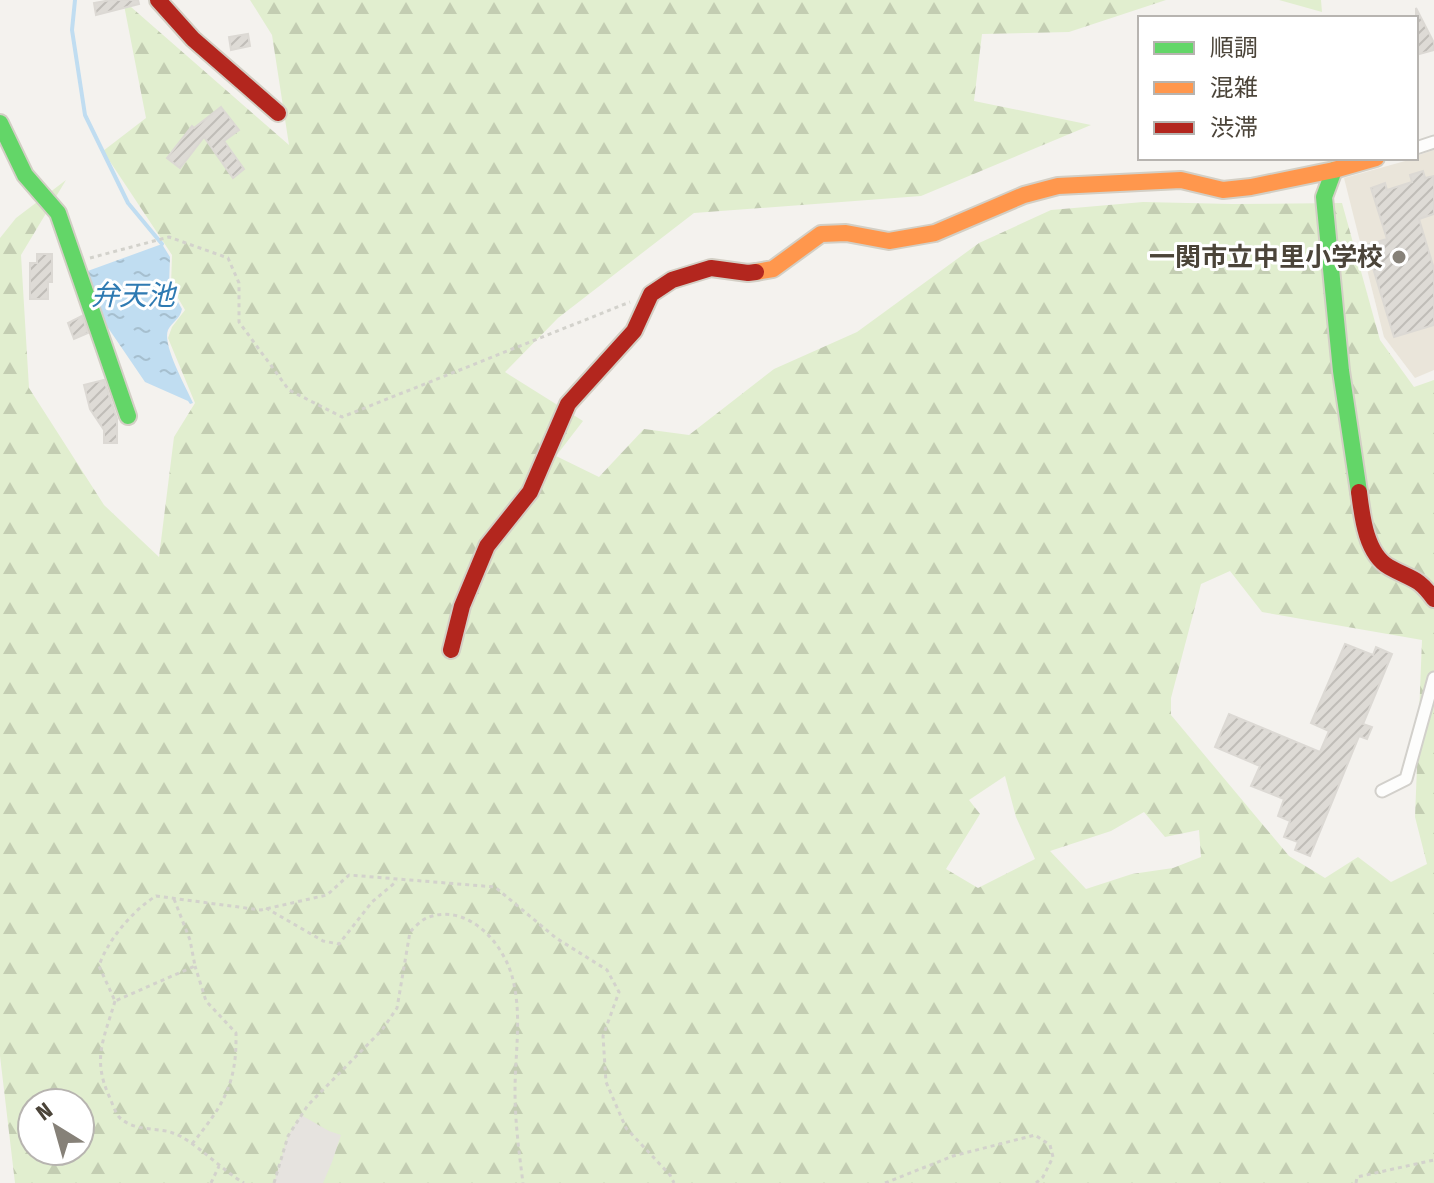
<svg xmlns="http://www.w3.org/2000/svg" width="1434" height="1183" font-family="'Fira Sans Condensed','Noto Sans JP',sans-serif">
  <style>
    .education { fill: #eae5da }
    .forest { fill: url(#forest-firs); fill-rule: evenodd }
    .parking { fill: #e6e3df }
    .water { fill: url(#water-ripples) }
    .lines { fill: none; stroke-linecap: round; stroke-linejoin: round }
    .stream { stroke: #c0ddf1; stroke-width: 4 }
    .building { fill: url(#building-hatch); stroke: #dcd9d4; stroke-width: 2 }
    .street-casing { stroke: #d2d0cb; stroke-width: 15 }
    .fast-casing { stroke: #d3cfc5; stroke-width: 20 }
    .slow-casing { stroke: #d3cfc5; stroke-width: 20 }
    .jam-casing { stroke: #d3cfc5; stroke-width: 20 }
    .path { stroke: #d3d2cc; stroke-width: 3; stroke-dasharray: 4 4; stroke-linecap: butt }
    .street { stroke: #fdfdfc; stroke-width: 11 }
    .fast { stroke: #63d668; stroke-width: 16 }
    .slow { stroke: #ff974d; stroke-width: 16 }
    .jam { stroke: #b3261e; stroke-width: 16 }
    .poi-dot { fill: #868178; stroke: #fff; stroke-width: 3 }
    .labels { text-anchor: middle; stroke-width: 6; stroke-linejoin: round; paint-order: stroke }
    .poi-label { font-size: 26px; font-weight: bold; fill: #4b4439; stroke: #fff; text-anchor: end }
    .water-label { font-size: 28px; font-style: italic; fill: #2e7ab2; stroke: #fff }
  </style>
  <defs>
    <pattern id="forest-firs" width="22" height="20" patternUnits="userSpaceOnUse" patternTransform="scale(2)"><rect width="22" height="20" fill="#e1eecf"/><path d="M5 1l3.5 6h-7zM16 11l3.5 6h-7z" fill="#c3cdb2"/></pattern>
    <pattern id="water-ripples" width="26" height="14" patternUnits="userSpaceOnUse" patternTransform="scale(2)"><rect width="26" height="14" fill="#c0ddf1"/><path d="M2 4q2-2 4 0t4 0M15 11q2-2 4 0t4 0" fill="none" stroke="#a6bfcf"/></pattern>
    <pattern id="building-hatch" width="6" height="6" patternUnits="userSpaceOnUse" patternTransform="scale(2)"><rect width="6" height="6" fill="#dedbd6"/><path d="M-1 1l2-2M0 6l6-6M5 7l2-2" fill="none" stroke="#c0bdb8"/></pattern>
  </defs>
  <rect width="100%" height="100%" fill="#f4f2ee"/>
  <path class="education" d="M1434 150V370L1415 378 1384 337 1344 178 1416 158V156Z"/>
  <path class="forest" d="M123 0 289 145 272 35 250 0H1166L1069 32 982 34 974 101 1091 125 921 196 694 213 558 318 505 372 583 421 556 456 599 477 644 429 689 435 774 369 857 332 979 243 1051 210 1143 202 1232 204 1342 203 1380 340 1414 387 1434 380V1183H15L0 1056V238L16 218 66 180 21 255 29 388 104 505 159 557 174 437 195 403 168 338 172 327 185 310 171 286 172 255 103 151 146 118ZM1230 571 1262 612 1422 640 1415 817 1427 864 1391 882 1358 857 1325 878 1289 856 1171 715V698L1201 584ZM1005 776 1016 817 1035 859 978 888 946 869 980 814 969 800ZM1144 812 1165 837 1199 830 1201 857 1173 868 1132 874 1086 889 1050 851 1111 831ZM32 1103H80V1151H32Z
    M1279 0H1321L1322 12Z"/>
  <path class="parking" d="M301 1115 329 1131 341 1135 332 1162 323 1183H274L288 1136Z"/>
  <path class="water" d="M162 244 170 257 169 286 182 309C180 319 172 322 168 330 162 345 186 387 193 403L190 404 188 401 145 382 100 316 85 272Z"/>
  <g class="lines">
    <path class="stream" d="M75 0 72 30 85 115 128 203 162 244"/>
  </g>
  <path class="building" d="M111 0H138L139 4 96 15 94 3Z
    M1416 8 1434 43V50L1416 55Z
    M248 34 250 46 231 50 229 37Z
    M221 107 239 130 224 141 244 169 233 178 204 137 180 168 167 158 192 126 194 128Z
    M1423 171 1425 178 1434 176V214L1419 219 1434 269V325L1394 337 1366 245 1387 239 1371 188 1385 183 1387 190 1412 182 1410 175Z
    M37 254H52V282H48V299H30V263H37Z
    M82 316 88 333 74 339 68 323Z
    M104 380 117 419V443H104V430L90 409 84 385Z
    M1345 644 1373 655 1376 647 1392 654 1363 724 1372 727 1367 739 1359 736 1310 856 1295 850 1298 842 1284 837 1290 821 1278 816 1284 799 1251 786 1260 766 1215 747 1229 714 1320 752 1329 731 1311 723Z"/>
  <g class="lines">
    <g class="street-casing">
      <path id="street" d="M1416 148 1434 142
        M1382 791 1406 779 1434 678"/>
    </g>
    <g class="fast-casing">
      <path id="fast" d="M0 123 25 175 58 213 128 416
        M1334 170 1324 197 1341 371 1359 492"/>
    </g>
    <g class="slow-casing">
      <path id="slow" d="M756 272 773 269 821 234 846 233 889 241 935 233 1024 195 1058 186 1181 180 1223 190 1251 187 1334 170 1376 158"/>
    </g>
    <g class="jam-casing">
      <path id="jam" d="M158 0 193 39 278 113
        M1359 492C1362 516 1366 554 1389 567 1412 580 1417 576 1434 599
        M451 650 462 606 487 546 530 492 568 404 634 331 651 294 672 280 711 268 748 273 756 272"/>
    </g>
    <path class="path" d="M90 258 169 237 228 258 239 283V322L289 390 342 417 630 302
      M174 899 190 940 195 966 115 1001 99 966C107 941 133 910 156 896L261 910 327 895 349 875 495 887 556 938 607 970 619 992 603 1036 606 1082 626 1128 670 1175 674 1183
      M266 908 323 941 339 944 372 902 397 881
      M115 1001C104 1039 92 1058 109 1096 112 1102 115 1113 120 1118 136 1132 157 1127 173 1133 192 1139 223 1171 244 1183
      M192 1144C223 1105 237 1085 236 1033L206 1001 195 966
      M211 1183 219 1166
      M274 1183 288 1136 308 1105 382 1030 397 1008 410 932C415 927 422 919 429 917 469 903 505 945 513 980 522 1016 515 1054 515 1091 515 1122 519 1152 523 1183
      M885 1183 953 1156 1035 1135 1050 1145 1053 1157 1043 1177 1036 1183
      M1356 1183 1357 1177 1434 1160"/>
    <use href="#street" class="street"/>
    <use href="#fast" class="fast"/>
    <use href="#slow" class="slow"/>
    <use href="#jam" class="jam"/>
  </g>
  <circle class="poi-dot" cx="1399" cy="257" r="8"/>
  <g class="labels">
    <g class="poi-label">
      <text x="1383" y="266">一関市立中里小学校</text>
    </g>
    <g class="water-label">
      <text x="133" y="305">弁天池</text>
    </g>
  </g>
  <rect x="1138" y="16" width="280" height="144" fill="#ffffff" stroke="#b7b4b0" stroke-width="2"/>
  <rect x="1154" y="42" width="40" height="12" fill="#63d668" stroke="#b7b4b0" stroke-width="2"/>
  <text x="1210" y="56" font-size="24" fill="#4b4439">順調</text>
  <rect x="1154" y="82" width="40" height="12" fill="#ff974d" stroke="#b7b4b0" stroke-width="2"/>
  <text x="1210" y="96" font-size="24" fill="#4b4439">混雑</text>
  <rect x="1154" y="122" width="40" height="12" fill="#b3261e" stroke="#b7b4b0" stroke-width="2"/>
  <text x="1210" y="136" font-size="24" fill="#4b4439">渋滞</text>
  <g transform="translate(56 1127) rotate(323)"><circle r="38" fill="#ffffff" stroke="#b7b4b0" stroke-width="2"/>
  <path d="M0-6L14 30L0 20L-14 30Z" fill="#868178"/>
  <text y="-12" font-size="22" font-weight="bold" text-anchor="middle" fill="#4b4439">N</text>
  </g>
</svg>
